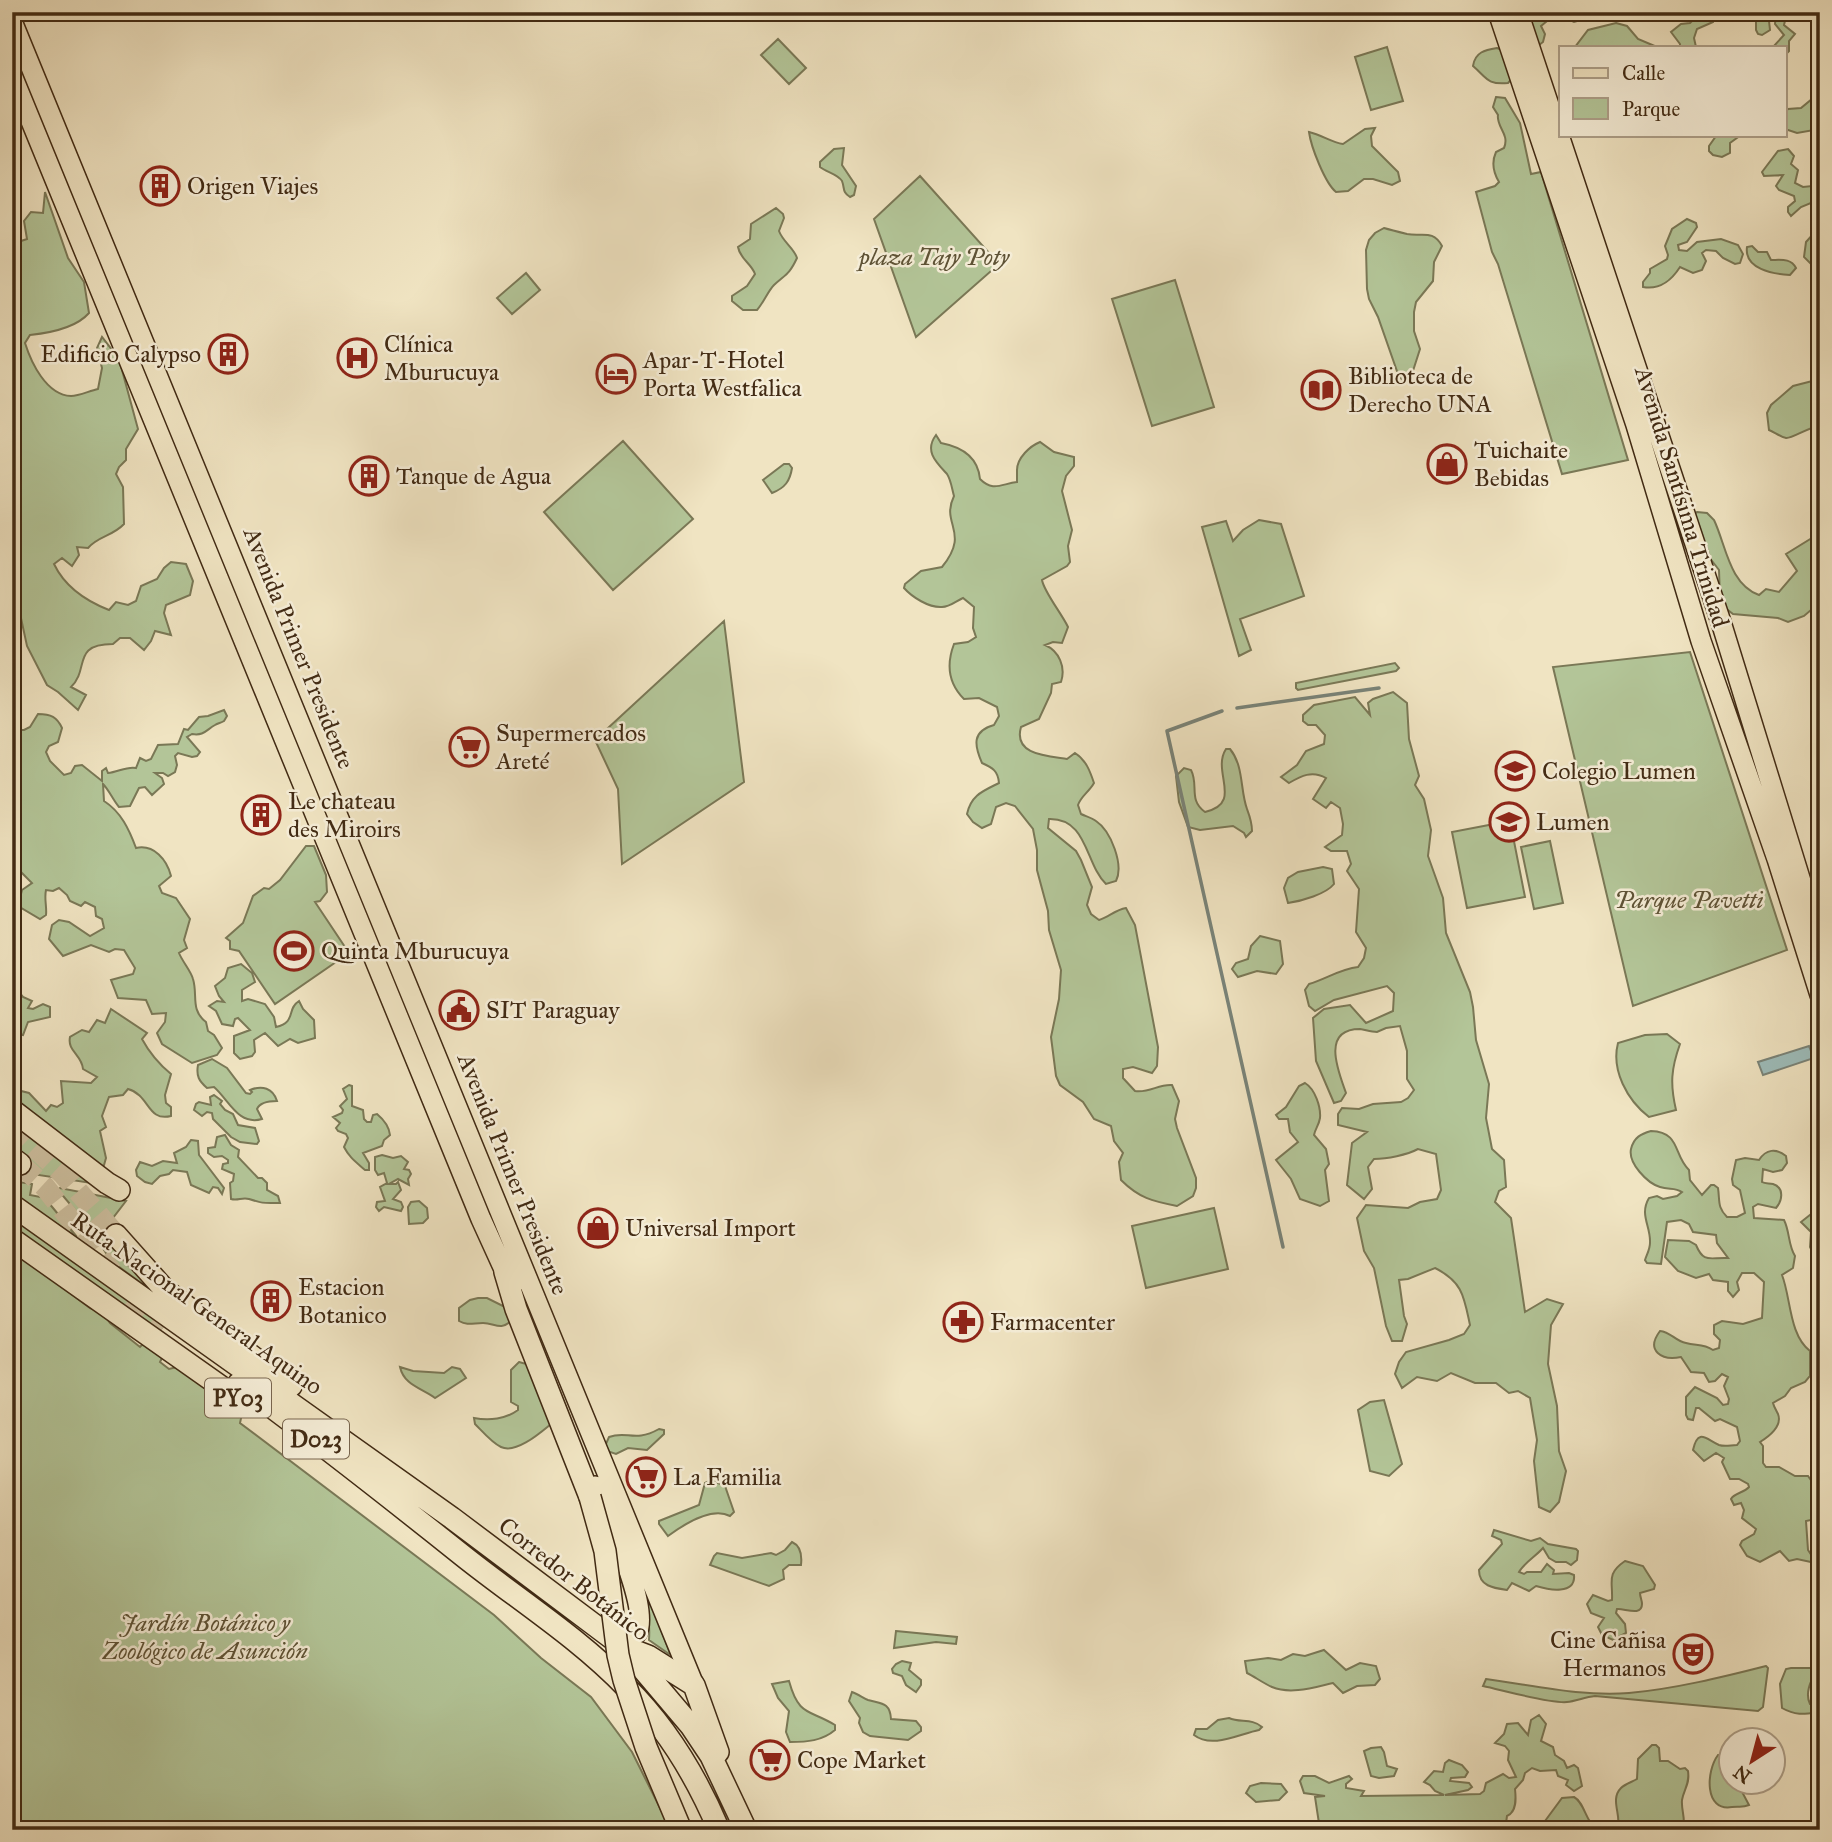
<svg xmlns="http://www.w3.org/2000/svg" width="1832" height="1842" font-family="'IM FELL Great Primer',serif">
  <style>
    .green { fill: #b3c598; stroke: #7a7856; stroke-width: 2 }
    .water { fill: #9dbdbb; stroke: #798378; stroke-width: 2 }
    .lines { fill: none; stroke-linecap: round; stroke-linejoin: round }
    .stream { stroke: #798378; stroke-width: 3.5 }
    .highway-tunnel { stroke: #cdbf9f; stroke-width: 21; stroke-dasharray: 21 10; stroke-linecap: butt }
    .major-casing { stroke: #422b14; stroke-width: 22 }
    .highway-casing { stroke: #422b14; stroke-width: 24 }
    .major { stroke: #f0e4c2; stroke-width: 19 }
    .highway { stroke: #f0e4c2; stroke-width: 21 }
    .highway-bridge-casing { stroke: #422b14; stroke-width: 24; stroke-linecap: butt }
    .highway-bridge { stroke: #f0e4c2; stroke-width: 21 }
    .labels { text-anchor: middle; stroke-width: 5; stroke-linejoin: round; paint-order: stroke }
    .shield { fill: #f5edd7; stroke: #78654e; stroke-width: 2 }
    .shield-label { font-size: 23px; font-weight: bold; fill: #422b14 }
    .poi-label { font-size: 24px; fill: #422b14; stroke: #f5edd7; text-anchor: start }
    .park-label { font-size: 24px; font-style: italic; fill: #5e5235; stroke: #f5edd7 }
    .street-label { font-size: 24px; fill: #422b14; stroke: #f5edd7 }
  </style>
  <rect width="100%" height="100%" fill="#f0e4c2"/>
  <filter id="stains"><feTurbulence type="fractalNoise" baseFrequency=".00286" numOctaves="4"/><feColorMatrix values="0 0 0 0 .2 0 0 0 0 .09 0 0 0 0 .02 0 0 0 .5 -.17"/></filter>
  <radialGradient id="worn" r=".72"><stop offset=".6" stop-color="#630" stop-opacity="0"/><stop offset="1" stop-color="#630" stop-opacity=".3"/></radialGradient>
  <path class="green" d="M1522 12H1592L1588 18 1574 22 1562 16 1552 17 1541 26 1545 34 1543 42 1539 45Z
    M1733 12H1758L1769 21 1770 30 1762 35 1758 34 1756 30V21L1749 15Z
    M1776 12H1787L1784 25 1795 34 1789 41V51L1785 55V47H1773L1784 35 1775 24Z
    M1700 13H1714L1713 22 1697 29 1694 38 1696 47H1680V44L1671 32 1681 24 1690 23Z
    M1616 23 1627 26 1638 39 1657 47H1575L1588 30Z
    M778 39 806 68 789 84 761 55Z
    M1387 47 1403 101 1371 110 1355 57Z
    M1497 48 1507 52 1520 70 1508 83C1487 85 1487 78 1473 66 1475 52 1485 50 1497 48Z
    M14 50 185 468 183 469 180 468 12 54Z
    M1820 96V129L1797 133 1785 129V113L1788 109 1801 108 1812 99Z
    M1496 97 1505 98 1520 123 1531 174 1541 172 1628 460 1562 474 1498 264 1492 252 1476 192 1495 186 1499 182C1493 172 1491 163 1496 152L1504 148C1510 134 1496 127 1498 115L1493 107Z
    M1375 128 1371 136 1372 146 1398 172 1400 181 1392 185 1373 179H1364L1348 191 1336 192C1325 183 1311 147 1309 132 1322 135 1331 142 1343 144L1365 129Z
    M1709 135H1741L1730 143V153L1722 157 1713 155 1709 151V146L1716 136Z
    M844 148 842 165 856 186 854 195 850 197C842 192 845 189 842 181 838 174 826 172 820 167V162L834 149Z
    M1788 149 1794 156 1791 164 1798 170 1795 183 1803 187 1812 186 1815 195 1811 203 1801 207 1791 216 1788 212V207L1795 201 1794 196 1779 190 1776 186 1783 175 1764 176 1762 172 1778 151Z
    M920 176 999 264 916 337 874 219Z
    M45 192 68 258 84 282 89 313C76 328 49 333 30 335L25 343C31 362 46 395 71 396 79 396 89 391 98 389L102 368 97 348 102 337 119 359 138 429 126 449V460L119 467 116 474 123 487 124 524C113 536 98 536 88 548L77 547 79 555 72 566 62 558 54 564C65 587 86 601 109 610L116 602 128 605 136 601 141 586 157 579 164 568 171 562 186 564 193 581 190 595 166 605 164 613 171 635 155 631 151 641 144 650 130 638H120L113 644C71 644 90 669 71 687L86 695 78 710 58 692 47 685 27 646 19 609V592L12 581V244L27 239 24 221 31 212 43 213Z
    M776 208 783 214 784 218 779 231C783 242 794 248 797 258 789 275 786 274 774 285 768 291 764 302 757 310H743L732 301V296L747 286 755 274C751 263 740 259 738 247L750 239 751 224Z
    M1820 213V241L1818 243H1820V263L1811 264 1804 257 1806 242 1815 232 1816 218Z
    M1687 219 1696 223 1697 227 1687 242 1678 245 1679 250 1687 251 1697 242 1721 239 1738 245 1743 254 1740 263 1735 264 1723 258 1716 251 1706 250 1702 253 1706 261 1702 270 1693 273 1680 267C1671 281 1660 290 1643 287V282L1650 273V269L1667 259 1668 255 1665 246 1672 229Z
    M1384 228C1391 230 1399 232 1407 234 1422 237 1433 229 1442 246L1434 262 1433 281 1416 302 1414 312V331L1420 349 1411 377 1403 381 1398 374 1378 317 1369 299 1367 289 1366 250 1369 240 1375 233Z
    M1752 246 1758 252H1767L1771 260C1781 260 1791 258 1796 268L1790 275C1773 274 1744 269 1747 247Z
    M526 273 540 290 512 314 497 298Z
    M1175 280 1214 407 1152 426 1112 299Z
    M1820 379V426C1808 427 1792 439 1786 438 1781 437 1774 432 1769 430L1767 413 1771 405 1793 386Z
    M936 435 941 443C962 447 978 457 980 479 993 492 1001 484 1017 482 1017 478 1017 474 1017 470 1017 458 1030 446 1040 442L1054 452 1074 457V466L1066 476 1062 491 1072 530 1068 546 1070 562 1067 566 1042 580C1044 592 1062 614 1068 627L1062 643 1053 642 1045 645C1059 651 1066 667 1061 682L1052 684 1051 693 1039 719 1021 727C1013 755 1047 756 1067 759L1075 753C1086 760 1090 771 1094 783 1089 792 1081 796 1078 805L1081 814C1085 816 1092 818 1096 821 1111 831 1124 865 1116 881L1106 884C1085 864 1088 818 1049 819L1048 828 1076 851 1081 860 1092 887 1087 905 1091 914 1099 920C1109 917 1115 910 1126 908L1135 925 1158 1047 1157 1066 1152 1073 1133 1067 1123 1069V1078L1135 1091C1150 1093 1158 1084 1172 1085L1179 1101 1175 1119 1177 1128 1196 1178V1188L1193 1196 1177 1206C1152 1201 1139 1198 1121 1180L1119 1162 1123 1153 1114 1141 1111 1126 1094 1119 1083 1102 1060 1085 1056 1076 1051 1037 1059 999 1061 970 1049 930 1048 911 1037 870V850L1033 829 1015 806 1006 803 996 807 991 824 982 828 973 822 967 814C971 795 983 791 999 783 998 771 993 768 982 763 974 745 972 731 994 725L999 716 997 707 979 698 964 699C948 683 946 665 954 644L968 642 976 637 973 628 974 607 963 598C956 601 950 607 942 607 929 608 912 597 904 588L905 584 921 571 942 567C971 531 940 525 954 496 952 489 951 480 947 474 936 462 924 451 936 435Z
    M623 441 693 519 613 590 544 512Z
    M784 464H789L792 468C790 481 785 488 772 493L763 480Z
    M1697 512 1707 513 1714 520C1726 545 1729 584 1759 595L1766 589 1779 592 1797 571 1786 554 1820 533V569L1813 574 1820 590 1818 604 1804 616 1788 622 1778 618 1733 614 1724 607 1720 599 1719 570 1682 522Z
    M1259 520 1281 524 1304 596 1240 619 1251 650 1239 656 1202 527 1226 521 1233 541 1243 530Z
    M724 621 744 782 622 864 618 789 595 740Z
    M1690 652 1787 950 1633 1006 1553 667Z
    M1395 663 1399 668 1396 671 1298 690 1296 688V683Z
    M1393 692 1407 703 1409 739 1419 776 1415 785 1424 799 1431 830 1428 856 1443 898 1446 933 1470 992 1473 1007 1476 1040 1489 1084 1486 1118 1492 1149 1504 1160 1506 1187 1499 1191 1495 1202 1511 1218 1525 1312 1547 1299 1563 1304 1551 1325 1548 1364 1557 1406 1559 1451 1566 1471 1559 1502 1550 1512 1539 1507 1534 1461 1537 1440 1530 1398 1518 1391 1509 1393 1496 1383H1475L1451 1373 1437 1381 1417 1377 1402 1388 1395 1374 1399 1362 1406 1352 1449 1340 1464 1334 1470 1325C1464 1297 1463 1282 1435 1268L1408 1279 1399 1280 1404 1316 1407 1324 1402 1341H1392L1386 1326 1374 1268 1364 1251 1357 1218 1366 1205 1408 1208 1420 1202 1437 1199 1441 1190 1436 1154 1418 1149C1407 1155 1387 1159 1374 1159L1368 1167 1372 1189 1364 1199 1347 1185 1352 1143 1367 1132 1338 1125V1114L1342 1108 1359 1109 1373 1104 1401 1102 1408 1098 1414 1090 1407 1079V1051L1400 1026 1386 1028 1377 1032C1371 1032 1366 1030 1360 1029 1320 1029 1339 1073 1346 1093L1341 1101 1334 1103 1316 1061 1313 1018 1324 1009 1350 1005 1366 1023 1393 1011 1394 993 1387 986 1334 1000 1315 1011 1309 1006 1305 990 1309 984C1326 979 1340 969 1358 967L1364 958 1366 948 1356 932 1359 889 1347 871 1351 864 1347 851H1331L1325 847 1342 835 1343 824 1340 808 1331 802 1326 808 1313 799 1326 778C1312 770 1301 776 1289 783L1281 777 1297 765 1306 751 1324 744 1325 735 1316 725H1308L1303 721V715L1314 705 1355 697 1370 715 1368 703 1373 699Z
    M224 710 227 716 224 721C221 723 218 723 215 725 206 730 204 736 192 734L187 737 200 752 197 756 192 757 178 753 175 756 177 765 175 772 168 776 163 773H155L162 778 164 784 152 795 145 787 139 788 130 806 119 807C113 800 109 790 103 784L104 801C121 812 129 829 136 848 154 844 167 860 171 876L159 886 162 893 176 898 190 919 184 940 187 948 179 953C182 961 191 971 193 979 198 995 190 1010 206 1022L208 1031 214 1035 222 1048 217 1055 192 1063 162 1044 157 1033 165 1022 166 1013 152 1014 146 1000 118 998 111 980 133 974 135 968 124 950 115 949 109 952 91 945 63 956 49 939 52 925 59 920 69 922 90 936 104 928 102 919 96 916 95 907 85 902 81 906 70 901 67 895 59 888 53 891 46 890C44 899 47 906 46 915L40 919 18 906 22 890 32 883 20 871 21 855 12 850V730H24L30 727 38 714C51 714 57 717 62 728L58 742 49 746 46 752 50 761 64 775 71 773 75 766 82 765 102 781V771L106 768 108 773C118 772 127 766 136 768L140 758 146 761 151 759 158 745 178 744 184 729 188 730 199 717 208 716Z
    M1226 749H1230C1244 766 1240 790 1247 809 1250 817 1252 822 1252 831L1246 837 1244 833 1233 826 1200 830 1188 827 1179 802 1176 776 1184 768 1191 770C1199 785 1188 800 1205 812 1244 803 1211 772 1226 749Z
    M1510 821 1525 897 1467 908 1452 832Z
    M1550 841 1563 903 1534 909 1521 847Z
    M306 846H314L326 875 327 892 320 901 315 902 349 953 275 1004 239 951 230 949V941L226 938 243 923 253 896 264 888 269 889 280 880Z
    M1323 867 1332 869 1334 884C1326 894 1302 901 1288 903L1284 888 1288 878 1298 872Z
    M1260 936 1280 941 1283 964 1276 974 1257 971 1238 977 1232 969 1236 963 1248 959 1251 946Z
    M241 964 252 973 255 982 242 990V1001L248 999 265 1004 274 1017 276 1027C297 1022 286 1009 299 1001L303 1009 314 1020 315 1038 298 1043 290 1039 278 1046 265 1033 254 1040 255 1052 252 1056 240 1059 234 1053V1036L250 1030 238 1018 235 1019 233 1026 222 1024 216 1011 209 1006 217 1001 224 1002 219 996 215 986 225 978 228 968Z
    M12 972 16 980 14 986 23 997 32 1001 28 1008 33 1009 43 1004 50 1007V1017L28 1022 23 1035 12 1033Z
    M111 1009 147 1033 142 1039C149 1052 160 1065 171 1074L165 1095 166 1103 171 1107V1116C147 1122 150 1095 128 1089L123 1095 109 1097 102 1116 106 1127 100 1131 106 1158 104 1165 98 1169 13 1107 21 1091 29 1093 46 1111 51 1105 57 1107 63 1103 61 1081 91 1083 97 1077 83 1069C82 1055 67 1051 70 1037L82 1030 89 1032 97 1020 105 1023Z
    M1667 1034 1680 1044C1671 1069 1670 1084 1676 1110L1649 1117C1627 1100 1611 1070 1618 1043L1645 1035Z
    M212 1059 227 1068 246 1093 250 1094 252 1092 250 1090C262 1085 273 1088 277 1101 271 1101 260 1102 257 1109L262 1119C238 1126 229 1100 214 1087L207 1088C199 1081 196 1076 198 1065Z
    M1305 1083C1315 1089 1321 1107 1320 1118 1319 1125 1315 1129 1314 1135L1326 1149 1329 1164 1325 1170 1329 1201 1320 1206 1300 1199 1291 1179 1276 1160 1298 1142 1290 1132 1288 1119H1279L1276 1115 1286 1107 1299 1086Z
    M349 1085 352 1086V1106L363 1110 364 1119 367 1122H371L373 1115 377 1114C383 1119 389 1126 390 1135L384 1140 382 1146 363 1153 369 1163V1170H365C356 1162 349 1157 344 1147L348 1138 346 1134 338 1131 336 1128 340 1123 333 1117 342 1113 343 1110 340 1106 347 1099 343 1089Z
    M214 1095 222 1101 220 1104 225 1110 233 1114 238 1125 255 1128 259 1141 257 1144 240 1142 231 1137 213 1119 212 1113 207 1112 202 1116 194 1110 196 1104 199 1102 211 1105 210 1097Z
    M12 1114 98 1184 12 1171V1168L26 1158 12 1147Z
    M1651 1131C1681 1132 1673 1155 1689 1170L1690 1180 1702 1195 1711 1185H1714L1718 1188C1720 1201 1717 1207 1727 1217H1737L1745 1213 1740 1190 1733 1185 1732 1179 1736 1160 1745 1158 1759 1160C1766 1149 1776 1148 1786 1156L1787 1163 1782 1170 1773 1172 1763 1169 1762 1182C1765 1184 1769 1183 1773 1184 1785 1188 1782 1201 1776 1208L1758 1204 1753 1207 1754 1218 1784 1220C1790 1232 1788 1245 1795 1256L1793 1268 1782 1275C1791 1298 1789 1335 1810 1351V1376L1805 1382 1791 1388 1785 1396 1773 1403C1774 1407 1776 1410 1778 1414 1783 1427 1768 1437 1760 1442L1763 1446V1463L1766 1467H1779L1795 1476H1808L1813 1483 1820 1487 1817 1497 1820 1502V1518L1806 1521 1808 1550 1812 1556 1820 1558V1564L1797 1559 1789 1561 1780 1551 1760 1562 1747 1556 1740 1545 1742 1541 1754 1534 1756 1529 1742 1518 1744 1510 1741 1503 1734 1505 1731 1499C1734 1493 1744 1493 1749 1487L1748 1484 1739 1479H1730L1722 1462 1724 1458 1716 1453 1704 1461 1693 1450C1698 1427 1707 1440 1719 1445 1725 1447 1731 1445 1737 1445L1740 1441 1737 1427 1720 1419 1715 1421 1699 1408H1696L1693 1420 1688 1419 1686 1415V1397L1695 1387 1717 1398 1723 1405 1728 1404 1729 1399 1724 1386 1728 1377 1722 1374 1715 1381 1709 1382 1704 1373 1691 1372 1681 1357C1662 1361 1645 1351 1660 1331 1671 1332 1675 1341 1686 1343 1696 1346 1703 1343 1713 1350L1719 1348 1720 1340 1714 1334V1325L1722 1321 1743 1324 1762 1318 1764 1282 1754 1273H1742L1737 1282 1739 1290 1733 1297 1728 1291V1282L1713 1280 1709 1274 1696 1278 1678 1271 1665 1257 1668 1240 1689 1241 1696 1245C1704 1264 1710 1257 1728 1258L1717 1243 1716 1235 1693 1232 1689 1224 1681 1220 1667 1222 1661 1264 1647 1263 1645 1260C1647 1254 1650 1249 1650 1243 1651 1226 1639 1215 1649 1198L1657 1196 1663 1199 1677 1196 1682 1192C1675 1187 1669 1190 1660 1187 1647 1183 1628 1163 1631 1149 1634 1137 1641 1134 1651 1131Z
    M225 1135 231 1145 239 1150 238 1157 258 1178H262L267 1183V1190L278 1196 280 1203C263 1203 265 1204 249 1199 242 1197 238 1201 231 1199L230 1183 233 1181 234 1174 222 1169 223 1164 228 1163V1160L222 1156 214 1157 208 1153V1148L215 1147 217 1137Z
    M191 1140 198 1141 199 1155 224 1188 222 1194 218 1188 213 1187 209 1193 191 1185 187 1172 173 1170 169 1174 160 1176 152 1184 145 1182 137 1176 136 1170 140 1162 152 1166 163 1161 177 1163 174 1153 186 1147Z
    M382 1155 393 1158 401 1156 408 1162 404 1169 409 1170 411 1174 408 1179 409 1185 398 1179 389 1184H396L398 1182 401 1190 393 1199 401 1202 403 1207 401 1211 384 1207 379 1211 376 1207 377 1202 385 1201 380 1187 387 1183 384 1173 378 1175 375 1170V1157Z
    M12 1181 32 1184 30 1195 40 1197 42 1195 47 1201 60 1188 126 1201 113 1218 120 1226 105 1237 152 1291 111 1261 91 1229 59 1191 48 1202 77 1237 12 1195Z
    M419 1201 427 1208 428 1218 423 1223 409 1224 408 1207 411 1202Z
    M1214 1208 1228 1269 1146 1288 1132 1226Z
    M1820 1210V1267L1810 1247 1811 1232 1801 1222 1815 1211Z
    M12 1213 167 1322 158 1332 12 1227Z
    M12 1249 90 1308 103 1313 110 1323 140 1347 146 1341 163 1356 160 1362 169 1369 177 1367 243 1409 240 1423 494 1615 541 1658 591 1697 632 1752 671 1830H12Z
    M478 1298H487L509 1309 511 1321C500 1331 495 1323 483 1323 473 1323 468 1326 459 1321V1308L470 1300Z
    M519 1362 530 1365 551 1424C540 1433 516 1454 501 1447 492 1443 482 1431 475 1424L474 1418C489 1421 506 1419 518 1410V1406L511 1402V1370Z
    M400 1367 413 1371 444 1373 452 1367 460 1369 466 1378 435 1398C421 1388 404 1385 400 1367Z
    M1384 1400 1402 1464 1389 1476 1370 1471 1358 1410 1370 1402Z
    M659 1429 664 1430V1434L647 1450 628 1448 616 1454 607 1451 605 1446 609 1437C627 1430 634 1443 659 1429Z
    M711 1480 725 1486 734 1512 730 1516C711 1506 683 1525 668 1536L659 1524V1521L699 1505 705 1483Z
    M1494 1530 1531 1541 1540 1538 1548 1544 1576 1549 1578 1551 1577 1560 1571 1565 1566 1562H1556L1549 1558 1543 1548C1536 1556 1524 1563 1519 1572L1524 1574 1527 1572H1541L1547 1564 1554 1570 1553 1574 1569 1573 1574 1575C1576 1595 1549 1590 1536 1586L1529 1591 1512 1583 1507 1590C1493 1588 1479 1586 1479 1570L1502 1544 1501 1540 1492 1536Z
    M792 1542C801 1546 802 1556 801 1565H789L783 1570 784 1579 769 1586 710 1565 714 1556 717 1553 742 1558 771 1553 776 1555 785 1550Z
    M633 1558 670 1653 669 1654 649 1640C651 1612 642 1585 633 1558Z
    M1625 1561 1643 1566 1655 1585 1654 1589 1640 1593C1640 1597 1642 1600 1642 1604 1642 1617 1624 1608 1617 1609L1616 1613 1625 1624 1626 1633 1613 1640 1602 1635 1598 1627 1604 1618 1591 1613 1587 1604 1593 1595 1608 1601 1612 1600C1613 1581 1606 1574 1625 1561Z
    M896 1631 957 1637 956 1644 936 1642 894 1648Z
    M1324 1650 1346 1670 1360 1663 1376 1666 1380 1679 1375 1685 1357 1686 1343 1693 1333 1683C1315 1687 1291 1695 1272 1687 1263 1683 1255 1677 1247 1673L1245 1661 1268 1658 1281 1660 1293 1654 1305 1656Z
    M902 1661 911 1663 909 1670 921 1680V1685L916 1692 906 1685 902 1676 893 1673 892 1669 896 1664Z
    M1766 1666 1768 1668 1763 1707 1758 1711 1595 1696C1585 1697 1576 1701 1567 1702 1551 1704 1502 1690 1483 1686L1486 1679C1532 1685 1582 1697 1629 1693 1674 1689 1723 1677 1766 1666Z
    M1791 1668H1816V1673C1810 1681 1805 1694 1810 1704L1820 1705V1712C1805 1714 1796 1716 1782 1708L1780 1684 1786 1669Z
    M789 1681C799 1717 809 1709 835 1725V1730C822 1741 807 1742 790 1742L786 1732 789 1711 778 1698 772 1684Z
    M852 1692C858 1694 863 1698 868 1700 881 1704 890 1702 891 1719L916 1721 921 1727V1731L908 1740 870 1736 863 1732 859 1723 860 1718 849 1701Z
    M1539 1715 1546 1724 1541 1741 1553 1747 1555 1755 1564 1761 1567 1768 1574 1765 1578 1768 1582 1786 1574 1791 1566 1785 1568 1780 1558 1776 1556 1770 1540 1771 1532 1768 1525 1773 1523 1780 1515 1789C1516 1798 1517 1812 1507 1816L1505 1830H1320L1315 1797 1325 1796 1304 1793 1300 1781 1303 1776H1315L1329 1783 1349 1776 1352 1779 1346 1784V1788L1364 1791 1361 1796 1444 1795 1435 1791 1430 1785 1424 1782 1434 1771 1443 1772 1445 1763 1449 1760 1462 1765 1468 1772 1465 1777 1451 1778 1450 1781 1469 1783 1472 1787 1468 1790 1445 1795 1480 1794 1484 1791 1486 1783 1503 1774 1509 1778 1516 1777 1508 1760 1509 1751 1505 1746 1495 1743 1504 1734 1507 1724 1518 1723 1528 1735 1531 1720Z
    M1229 1718C1240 1723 1252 1718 1262 1727L1259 1730C1239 1734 1212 1749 1194 1735L1196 1729H1207L1218 1720Z
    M1652 1745H1656L1659 1748 1660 1761H1668L1680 1769 1685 1768 1688 1771C1690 1784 1684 1789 1682 1800 1681 1810 1686 1819 1683 1829L1662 1830 1657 1827 1646 1830H1617C1623 1817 1609 1800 1621 1788 1625 1784 1632 1782 1637 1779L1638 1759Z
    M1381 1747 1384 1752 1387 1766 1397 1769 1394 1776 1379 1778 1371 1776 1364 1751 1371 1748Z
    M1718 1755 1730 1756V1783H1745L1740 1788 1749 1805C1742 1808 1739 1806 1732 1807 1704 1812 1706 1771 1718 1755Z
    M1261 1783 1281 1784 1287 1792 1279 1800 1256 1802 1246 1793 1250 1786Z
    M1574 1797C1585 1803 1585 1821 1597 1830L1545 1828V1821L1562 1798Z"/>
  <path class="water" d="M1809 1046 1814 1058 1763 1075 1758 1062Z"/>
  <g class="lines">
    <path class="stream" d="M1237 708 1379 688
      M1222 711 1167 731 1283 1247"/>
    <path class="highway-tunnel" d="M12 1126 63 1174 116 1235
      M20 1164 45 1187 112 1272
      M132 1297 163 1328"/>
    <g class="major-casing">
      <path id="major" d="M1498 12 1636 425 1701 641 1777 859 1820 995
        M1518 12 1721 622 1820 943
        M12 21 694 1685
        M12 75 481 1219 512 1287
        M595 1486C606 1514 651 1608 637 1633L633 1635 601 1628"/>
    </g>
    <g class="highway-casing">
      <path id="highway" d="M12 1110 107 1183 119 1190
        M12 1158 20 1164
        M12 1205 452 1518 625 1648 691 1726 711 1756 746 1830
        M116 1235 165 1290 291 1386
        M12 1239 247 1405
        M505 1272 516 1309 590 1497
        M239 1383C315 1438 388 1496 462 1555 517 1599 578 1637 627 1688 667 1728 697 1778 719 1830
        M635 1651 648 1656 694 1685 718 1752"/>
    </g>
    <use href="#major" class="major"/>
    <use href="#highway" class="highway"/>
    <g class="highway-bridge-casing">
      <path id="highway-bridge" d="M590 1497 605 1551 618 1655 624 1680 646 1747 681 1830"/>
    </g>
    <use href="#highway-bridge" class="highway-bridge"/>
  </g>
  <defs>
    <g id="building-ring" transform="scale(2.0125)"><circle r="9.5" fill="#f5edd7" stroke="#8f2418" stroke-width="1.5"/><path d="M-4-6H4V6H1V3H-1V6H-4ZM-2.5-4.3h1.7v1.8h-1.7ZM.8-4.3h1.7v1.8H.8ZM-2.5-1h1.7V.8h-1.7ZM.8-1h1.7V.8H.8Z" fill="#8f2418"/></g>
    <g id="hospital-ring" transform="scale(2.0125)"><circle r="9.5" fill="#f5edd7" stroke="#8f2418" stroke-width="1.5"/><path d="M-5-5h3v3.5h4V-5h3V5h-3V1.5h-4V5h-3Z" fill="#8f2418"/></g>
    <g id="hotel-ring" transform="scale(2.0125)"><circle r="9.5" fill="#f5edd7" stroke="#8f2418" stroke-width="1.5"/><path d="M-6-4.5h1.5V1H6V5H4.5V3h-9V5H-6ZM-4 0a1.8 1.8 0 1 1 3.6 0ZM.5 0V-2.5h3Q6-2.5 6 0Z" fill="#8f2418"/></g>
    <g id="library-ring" transform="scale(2.0125)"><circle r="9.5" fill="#f5edd7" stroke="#8f2418" stroke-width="1.5"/><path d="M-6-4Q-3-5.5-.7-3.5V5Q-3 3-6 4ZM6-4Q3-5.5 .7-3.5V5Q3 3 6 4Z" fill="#8f2418"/></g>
    <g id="shop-ring" transform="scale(2.0125)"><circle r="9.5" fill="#f5edd7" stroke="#8f2418" stroke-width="1.5"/><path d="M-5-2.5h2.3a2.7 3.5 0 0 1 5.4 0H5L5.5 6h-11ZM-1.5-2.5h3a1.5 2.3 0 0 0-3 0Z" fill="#8f2418"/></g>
    <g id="supermarket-ring" transform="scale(2.0125)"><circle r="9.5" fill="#f5edd7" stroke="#8f2418" stroke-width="1.5"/><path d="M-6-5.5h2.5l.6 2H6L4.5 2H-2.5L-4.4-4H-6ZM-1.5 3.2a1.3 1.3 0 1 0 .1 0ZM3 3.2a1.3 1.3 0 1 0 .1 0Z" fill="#8f2418"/></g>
    <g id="school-ring" transform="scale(2.0125)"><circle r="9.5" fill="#f5edd7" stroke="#8f2418" stroke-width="1.5"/><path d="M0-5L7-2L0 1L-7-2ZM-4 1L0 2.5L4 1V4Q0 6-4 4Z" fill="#8f2418"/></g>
    <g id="stadium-ring" transform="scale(2.0125)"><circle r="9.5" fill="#f5edd7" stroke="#8f2418" stroke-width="1.5"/><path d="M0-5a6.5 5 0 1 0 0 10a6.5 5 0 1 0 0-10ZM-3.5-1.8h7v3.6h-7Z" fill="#8f2418"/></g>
    <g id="civic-ring" transform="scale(2.0125)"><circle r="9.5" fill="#f5edd7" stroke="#8f2418" stroke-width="1.5"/><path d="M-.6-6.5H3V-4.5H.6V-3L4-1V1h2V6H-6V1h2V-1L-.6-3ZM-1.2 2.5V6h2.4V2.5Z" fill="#8f2418"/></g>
    <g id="pharmacy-ring" transform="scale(2.0125)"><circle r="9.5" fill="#f5edd7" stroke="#8f2418" stroke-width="1.5"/><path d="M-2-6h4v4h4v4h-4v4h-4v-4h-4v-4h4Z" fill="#8f2418"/></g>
    <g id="theatre-ring" transform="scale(2.0125)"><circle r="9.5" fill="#f5edd7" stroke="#8f2418" stroke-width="1.5"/><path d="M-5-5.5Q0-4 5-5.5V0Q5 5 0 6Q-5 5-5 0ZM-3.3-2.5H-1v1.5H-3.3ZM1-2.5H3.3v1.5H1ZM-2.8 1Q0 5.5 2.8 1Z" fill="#8f2418"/></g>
  </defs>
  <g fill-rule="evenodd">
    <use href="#building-ring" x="160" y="186"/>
    <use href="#building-ring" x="228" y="354"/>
    <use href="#hospital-ring" x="357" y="358"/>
    <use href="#hotel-ring" x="616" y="374"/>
    <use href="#library-ring" x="1321" y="390"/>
    <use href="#shop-ring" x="1447" y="464"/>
    <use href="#building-ring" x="369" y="476"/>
    <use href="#supermarket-ring" x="469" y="747"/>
    <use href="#school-ring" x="1515" y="771"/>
    <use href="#building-ring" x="261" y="815"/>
    <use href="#school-ring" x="1509" y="822"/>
    <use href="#stadium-ring" x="294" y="951"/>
    <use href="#civic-ring" x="459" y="1010"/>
    <use href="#shop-ring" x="598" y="1228"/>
    <use href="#building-ring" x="271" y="1301"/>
    <use href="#pharmacy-ring" x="963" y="1322"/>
    <use href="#supermarket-ring" x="646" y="1477"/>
    <use href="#theatre-ring" x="1693" y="1654"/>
    <use href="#supermarket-ring" x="770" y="1760"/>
  </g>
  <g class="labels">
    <g class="shield">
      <rect x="205" y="1378.5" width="66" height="39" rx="5"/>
      <rect x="283" y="1419.5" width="66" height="39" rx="5"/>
    </g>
    <g class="shield-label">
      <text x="238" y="1406">PY03</text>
      <text x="316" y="1447">D023</text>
    </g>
    <g class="poi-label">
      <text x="187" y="194">Origen Viajes</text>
      <text x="384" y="352">Clínica<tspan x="384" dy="28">Mburucuya</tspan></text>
      <text x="201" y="362" text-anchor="end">Edificio Calypso</text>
      <text x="643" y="368">Apar-T-Hotel<tspan x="643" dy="28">Porta Westfalica</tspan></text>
      <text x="1348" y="384">Biblioteca de<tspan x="1348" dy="28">Derecho UNA</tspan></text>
      <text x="1474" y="458">Tuichaite<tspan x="1474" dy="28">Bebidas</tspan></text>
      <text x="396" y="484">Tanque de Agua</text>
      <text x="496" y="741">Supermercados<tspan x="496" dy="28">Areté</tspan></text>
      <text x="1542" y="779">Colegio Lumen</text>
      <text x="288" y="809">Le chateau<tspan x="288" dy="28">des Miroirs</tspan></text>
      <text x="1536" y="830">Lumen</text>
      <text x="321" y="959">Quinta Mburucuya</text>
      <text x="486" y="1018">SIT Paraguay</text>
      <text x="625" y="1236">Universal Import</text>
      <text x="298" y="1295">Estacion<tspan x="298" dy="28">Botanico</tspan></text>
      <text x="990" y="1330">Farmacenter</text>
      <text x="673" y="1485">La Familia</text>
      <text x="1666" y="1648" text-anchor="end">Cine Cañisa<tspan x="1666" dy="28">Hermanos</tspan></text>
      <text x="797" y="1768">Cope Market</text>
    </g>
    <g class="park-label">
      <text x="934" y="265">plaza Tajy Poty</text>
      <text x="1689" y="908">Parque Pavetti</text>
      <text x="205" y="1631">Jardín Botánico y<tspan x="205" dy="28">Zoológico de Asunción</tspan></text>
    </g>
    <g class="street-label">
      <text transform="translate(1682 497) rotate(73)" y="8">Avenida Santísima Trinidad</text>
      <text transform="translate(299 648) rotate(68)" y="8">Avenida Primer Presidente</text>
      <text transform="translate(513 1174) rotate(68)" y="8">Avenida Primer Presidente</text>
      <text transform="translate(197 1303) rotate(35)" y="8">Ruta Nacional General Aquino</text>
      <text transform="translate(574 1579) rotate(38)" y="8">Corredor Botánico</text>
    </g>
  </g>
  <rect width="1832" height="1842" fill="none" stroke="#f0e4c2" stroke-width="42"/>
  <rect x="14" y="14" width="1804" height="1814" fill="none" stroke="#422b14" stroke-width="3.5"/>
  <rect x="21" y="21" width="1790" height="1800" fill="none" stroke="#422b14" stroke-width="2"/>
  <rect x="1559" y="46" width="228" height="91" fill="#f5edd7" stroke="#ad9f89" stroke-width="2"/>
  <rect x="1573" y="68" width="35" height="10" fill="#f0e4c2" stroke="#ad9f89" stroke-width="2"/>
  <text x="1622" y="80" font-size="21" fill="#422b14">Calle</text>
  <rect x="1573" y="98" width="35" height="21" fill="#b3c598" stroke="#ad9f89" stroke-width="2"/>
  <text x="1622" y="116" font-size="21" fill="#422b14">Parque</text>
  <g transform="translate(1752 1761) rotate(216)"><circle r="33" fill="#f5edd7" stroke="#ad9f89" stroke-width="2"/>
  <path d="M0-5L12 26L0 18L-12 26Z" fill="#8f2418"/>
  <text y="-10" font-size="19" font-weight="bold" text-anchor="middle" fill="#422b14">N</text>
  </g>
  <rect width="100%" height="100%" filter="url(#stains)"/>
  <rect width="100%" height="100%" fill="url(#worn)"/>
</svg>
